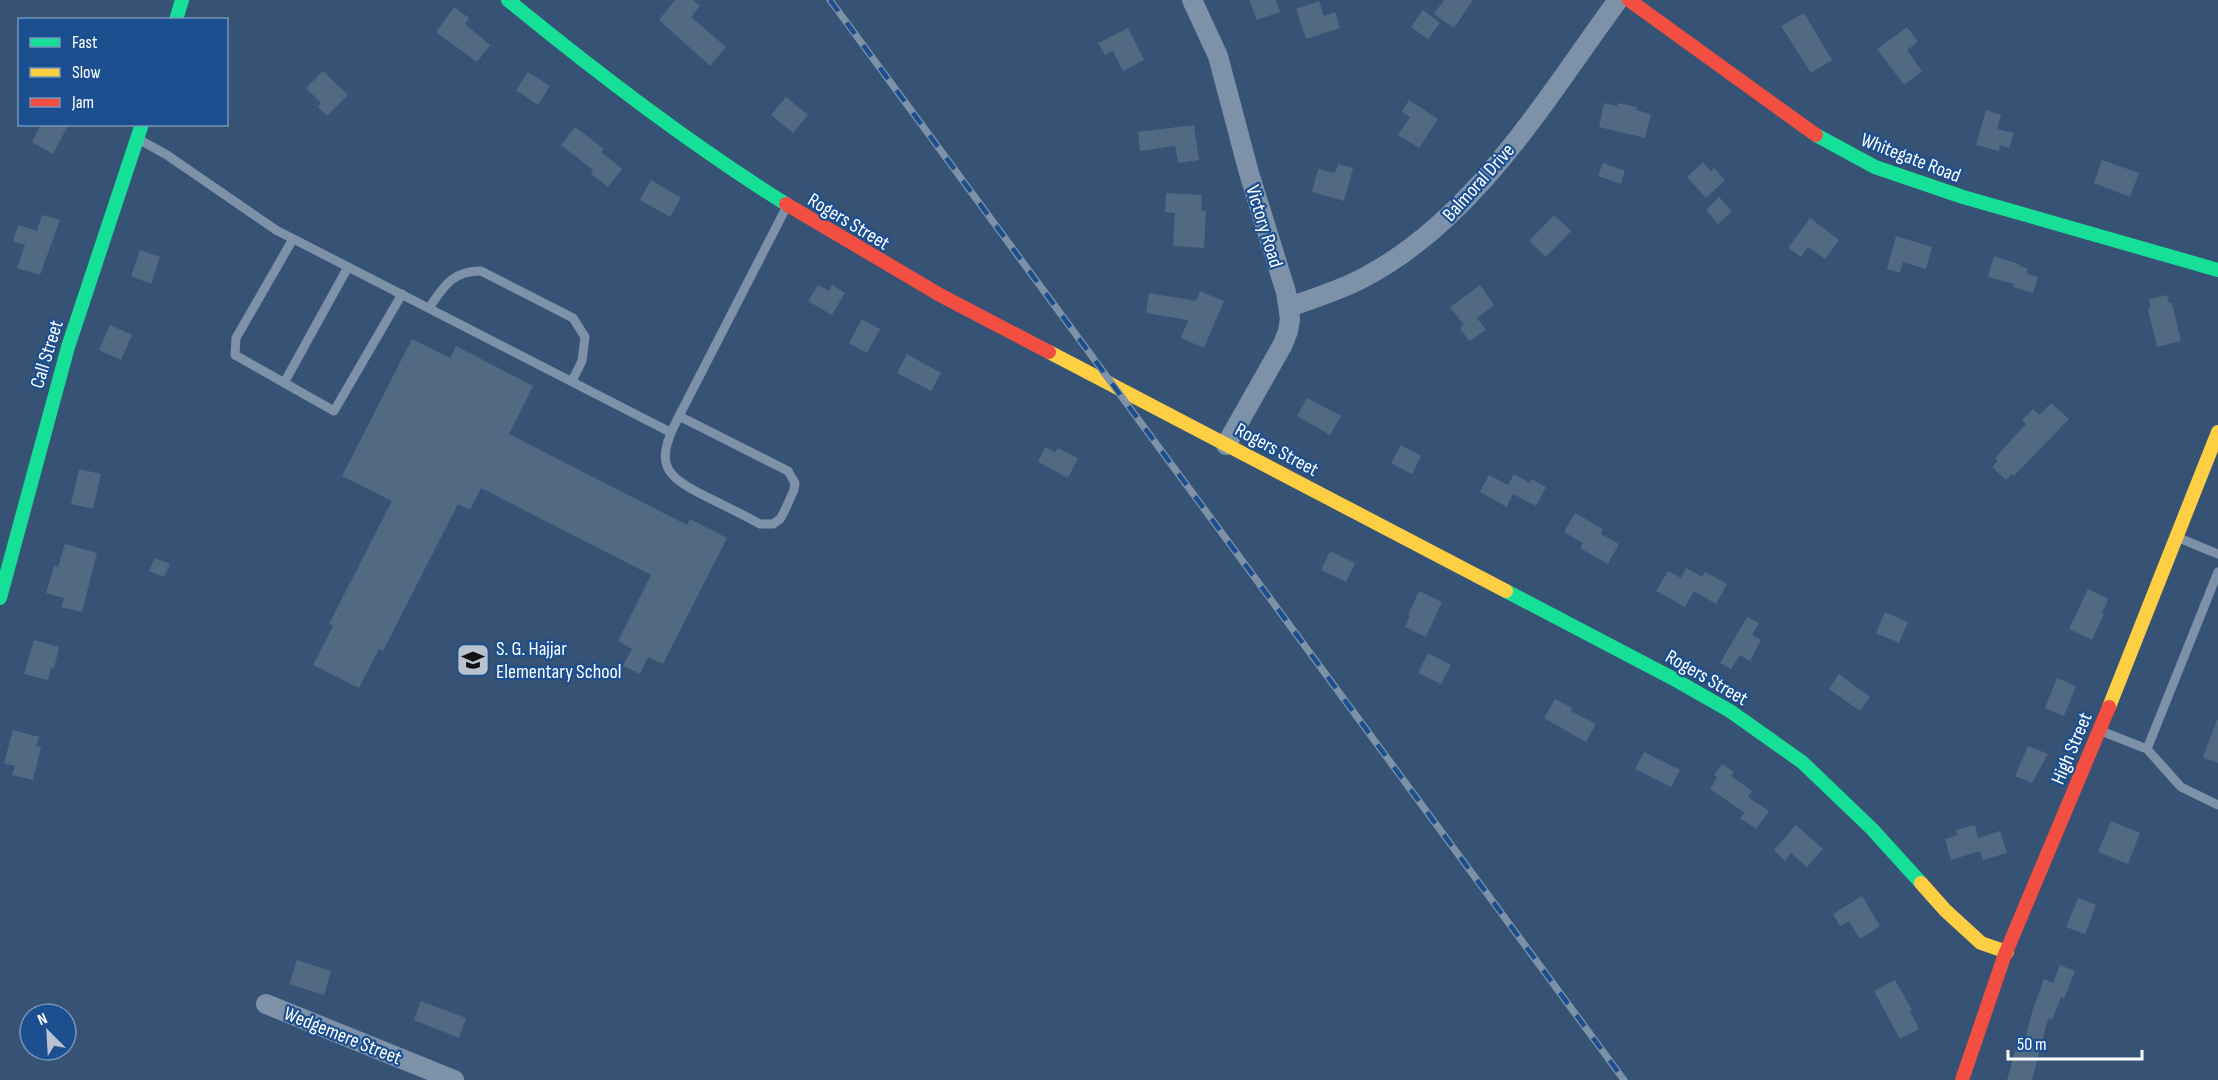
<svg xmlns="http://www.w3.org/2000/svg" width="2218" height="1080" font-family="'Sofia Sans Condensed',sans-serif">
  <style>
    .building { fill: #526984 }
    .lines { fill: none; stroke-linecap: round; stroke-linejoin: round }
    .lane { stroke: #7d92a8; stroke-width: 9 }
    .street { stroke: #7d92a8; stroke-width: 20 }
    .fast { stroke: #16e098; stroke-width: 14 }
    .slow { stroke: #ffcf43; stroke-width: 14 }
    .jam { stroke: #f24e42; stroke-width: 14 }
    .rail-casing { stroke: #7e92a7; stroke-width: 7 }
    .rail { stroke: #1b4f8f; stroke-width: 4.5; stroke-dasharray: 14; stroke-linecap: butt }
    .labels { text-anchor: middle; stroke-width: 4.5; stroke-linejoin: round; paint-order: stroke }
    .street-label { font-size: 20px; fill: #fff; stroke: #1b4f8f }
    .poi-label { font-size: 20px; fill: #fff; stroke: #1b4f8f; text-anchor: start }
  </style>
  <rect width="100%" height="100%" fill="#365274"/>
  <path class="building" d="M675 0H693L700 6 691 17 726 47 710 66 659 20Z
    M1249 0H1276L1280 12 1257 20Z
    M1444 0H1473L1454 28 1434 14Z
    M1319 1 1324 16 1335 12 1340 28 1306 39 1296 9Z
    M454 7 469 18 465 24 490 45 477 62 436 32Z
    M1423 10 1440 23 1428 39 1411 27Z
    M1804 13 1832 60 1811 73 1781 26Z
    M1907 27 1918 42 1907 50 1922 71 1904 85 1877 49Z
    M1128 28 1144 60 1123 71 1113 51 1105 55 1098 43Z
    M323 71 348 95 327 116 318 107 321 103 306 88Z
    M528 72 550 86 538 105 516 90Z
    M786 97 808 115 793 133 771 115Z
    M1409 100 1438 119 1419 148 1398 135 1410 117 1402 112Z
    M1604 103 1617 106 1618 103 1637 107 1636 110 1651 114 1645 138 1599 127Z
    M1986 110 2001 115 1997 129 2014 133 2009 148 2000 145 1999 151 1976 145Z
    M41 124H69L53 154 32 142Z
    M1194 125 1199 160 1178 163 1175 146 1140 151 1138 132Z
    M575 127 604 149 601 152 622 169 608 187 591 174 593 170 561 145Z
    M2102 160 2139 173 2130 197 2094 183Z
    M1703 162 1711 171 1714 168 1725 180 1706 198 1687 177Z
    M1603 163 1625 171 1621 184 1598 176Z
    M1338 164 1353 168 1344 201 1312 192 1318 169 1335 173Z
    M651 180 681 198 670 217 640 200Z
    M1166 193 1202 195 1201 210 1206 211 1204 248 1173 246 1175 213 1165 212Z
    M1719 197 1732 211 1718 224 1706 210Z
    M42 215 60 220 40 275 17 268 25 245 13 241 18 225 37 231Z
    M1554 215 1571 231 1546 257 1529 241Z
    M1810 218 1839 240 1825 259 1808 247 1801 257 1788 248Z
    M1896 236 1932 247 1926 269 1903 262 1900 273 1887 269Z
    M140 250 160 257 151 284 131 276Z
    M1994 256 2019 264V266L2028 269 2026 273 2038 277 2033 293 2013 287 2014 284 1988 277Z
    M818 285 829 291 832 285 845 293 832 315 808 301Z
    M1480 285 1494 305 1477 318 1486 330 1469 341 1460 328 1464 325 1450 307Z
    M1200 291 1224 301 1204 348 1181 338 1188 320 1146 313 1149 293 1196 301Z
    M2167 295 2169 303H2172L2181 341 2157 347 2148 309 2150 308 2149 299Z
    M862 319 880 329 867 353 849 343Z
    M110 325 132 335 121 360 99 350Z
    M412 339 450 358 456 346 533 386 509 434 687 525 690 519 727 538 663 664 648 657 640 674 623 666 632 649 618 641 651 575 481 488 470 510 458 504 383 651 379 649 359 688 313 665 333 626 329 624 392 501 342 476Z
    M907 354 941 373 931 391 897 373Z
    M1307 398 1341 416 1330 435 1297 416Z
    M2051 403 2069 419 2014 476 2012 474 2006 480 1992 467 1998 461 1995 458 2026 424 2022 420 2033 409 2039 415Z
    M1401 445 1421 456 1412 474 1391 463Z
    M1045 447 1055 452 1058 448 1078 458 1068 478 1038 462Z
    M79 469 101 474 93 509 71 504Z
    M1514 474 1530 483 1532 479 1546 487 1536 506 1513 494 1507 507 1480 492 1489 475 1508 485Z
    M1575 513 1603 529 1601 534 1619 544 1608 564 1580 548 1583 543 1564 532Z
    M65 544 97 553 82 612 61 607 64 598 46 593 54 566 58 567Z
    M1330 551 1355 563 1346 582 1321 570Z
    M155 558 170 564 164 577 149 571Z
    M1686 568 1702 577 1705 572 1727 584 1716 604 1694 591 1685 607 1656 591 1668 571 1681 578Z
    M2088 589 2108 599 2102 613 2104 614 2092 640 2069 629Z
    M1419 591 1442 602 1426 637 1405 627 1410 616 1408 615Z
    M1885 612 1908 622 1899 643 1876 633Z
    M1747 617 1759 623 1752 635 1761 640 1750 661 1740 655 1731 669 1720 663Z
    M34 640 59 647 54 669 51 668 48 680 24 674Z
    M1428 653 1451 665 1441 684 1418 673Z
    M1839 674 1870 697 1860 711 1829 689Z
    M2057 678 2076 686 2064 716 2045 708Z
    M1555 699 1572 708 1571 711 1596 724 1586 742 1544 718Z
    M2217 720H2218V763L2203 757Z
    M13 730 39 737 36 746 41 747 33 780 12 775 15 766 4 763Z
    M2028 746 2048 754 2032 783 2015 776Z
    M1644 752 1680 770 1671 787 1635 769Z
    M1722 764 1734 772 1731 776 1752 791 1748 797 1769 811 1756 829 1740 818 1745 813 1710 789 1717 777 1714 775Z
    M2111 821 2140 833 2128 864 2098 852Z
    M1796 825 1823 849 1807 867 1791 853 1785 861 1774 850Z
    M1975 825 1978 838 2000 831 2007 853 1983 860 1980 851 1951 860 1945 839 1957 835 1956 830Z
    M1862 896 1880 926 1860 939 1849 921 1840 926 1833 914Z
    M2078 898 2096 905 2085 934 2066 927Z
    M297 960 331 971 324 995 289 984Z
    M2060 965 2075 971 2064 999 2061 997 2052 1020 2048 1019 2032 1080H2007L2018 1040 2024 1042 2033 1009 2044 979 2053 983Z
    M1895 980 1912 1010 1910 1011 1919 1029 1900 1039 1874 991Z
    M421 1001 466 1018 459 1038 414 1020Z"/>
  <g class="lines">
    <path class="lane" d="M140 140 167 155 276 230 670 432
      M293 239 236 338 235 355 334 411 402 294
      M429 308C444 286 452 271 481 271L573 318 585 337 582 361 572 381
      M284 383 348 267
      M679 416 788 471 795 483 794 490 784 512 780 519 773 524H760C742 514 723 505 705 496 660 474 656 461 679 416L787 206
      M2179 538 2218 554
      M2101 731 2147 749 2218 572
      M2147 749 2181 787 2218 805"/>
    <path class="street" d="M1192 0 1218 56 1249 173 1286 292 1290 319 1288 331 1283 344 1226 445
      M1289 307C1315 298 1341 290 1365 277 1476 218 1546 98 1618 0
      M266 1004 454 1080"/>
    <path class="fast" d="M508 0C597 73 688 143 786 204
      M176 20 182 0
      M1816 135 1875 167 1963 197 2218 270
      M1506 591 1672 678 1730 711 1802 762 1872 829 1921 883
      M0 598 68 347 142 124"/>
    <path class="slow" d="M1049 352 1506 591
      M2109 707 2218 432
      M1921 883 1945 910 1981 943 2007 952"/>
    <path class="jam" d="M1629 0 1816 135
      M786 204 940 295 1049 352
      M1962 1080 2004 957 2109 707"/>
    <g class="rail-casing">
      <path id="rail" d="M830 0 1624 1080"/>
    </g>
    <use href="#rail" class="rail"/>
  </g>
  <defs>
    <g id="school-square" transform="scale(1.725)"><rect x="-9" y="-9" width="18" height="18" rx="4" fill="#b9c2ce" stroke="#1b4f8f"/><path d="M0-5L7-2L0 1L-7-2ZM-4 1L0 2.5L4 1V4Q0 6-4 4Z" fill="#111"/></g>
  </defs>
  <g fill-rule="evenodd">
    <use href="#school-square" x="473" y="660"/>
  </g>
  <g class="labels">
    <g class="street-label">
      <text transform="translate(1911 157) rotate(21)" y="7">Whitegate Road</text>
      <text transform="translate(1478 182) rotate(-48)" y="7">Balmoral Drive</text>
      <text transform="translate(849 221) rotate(31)" y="7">Rogers Street</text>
      <text transform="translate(1265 226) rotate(73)" y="7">Victory Road</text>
      <text transform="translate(46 354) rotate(-73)" y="7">Call Street</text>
      <text transform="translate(1277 449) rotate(28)" y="7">Rogers Street</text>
      <text transform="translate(1707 677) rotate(30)" y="7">Rogers Street</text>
      <text transform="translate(2071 748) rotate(-67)" y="7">High Street</text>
      <text transform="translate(343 1035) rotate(22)" y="7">Wedgemere Street</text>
    </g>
    <g class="poi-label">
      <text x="496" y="655">S. G. Hajjar<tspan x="496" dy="23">Elementary School</tspan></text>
    </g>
  </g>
  <rect x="18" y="18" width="210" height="108" fill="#1b4f8f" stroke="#7695bc" stroke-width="1.5"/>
  <rect x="30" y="38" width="30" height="9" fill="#16e098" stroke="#7695bc" stroke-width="1.5"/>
  <text x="72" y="48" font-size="18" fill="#ffffff">Fast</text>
  <rect x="30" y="68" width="30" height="9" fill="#ffcf43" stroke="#7695bc" stroke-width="1.5"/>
  <text x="72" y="78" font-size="18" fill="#ffffff">Slow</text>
  <rect x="30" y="98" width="30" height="9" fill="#f24e42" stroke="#7695bc" stroke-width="1.5"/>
  <text x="72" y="108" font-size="18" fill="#ffffff">Jam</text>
  <g transform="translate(48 1032) rotate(336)"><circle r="28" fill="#1b4f8f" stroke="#7695bc" stroke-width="1.5"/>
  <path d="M0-4.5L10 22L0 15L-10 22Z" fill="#b9c2ce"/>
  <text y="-9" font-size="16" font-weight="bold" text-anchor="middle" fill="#ffffff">N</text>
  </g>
  <path d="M2008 1050v9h134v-9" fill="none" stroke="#ffffff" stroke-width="3"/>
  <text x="2017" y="1050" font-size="18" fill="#ffffff" stroke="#1b4f8f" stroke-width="4.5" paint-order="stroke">50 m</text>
</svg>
